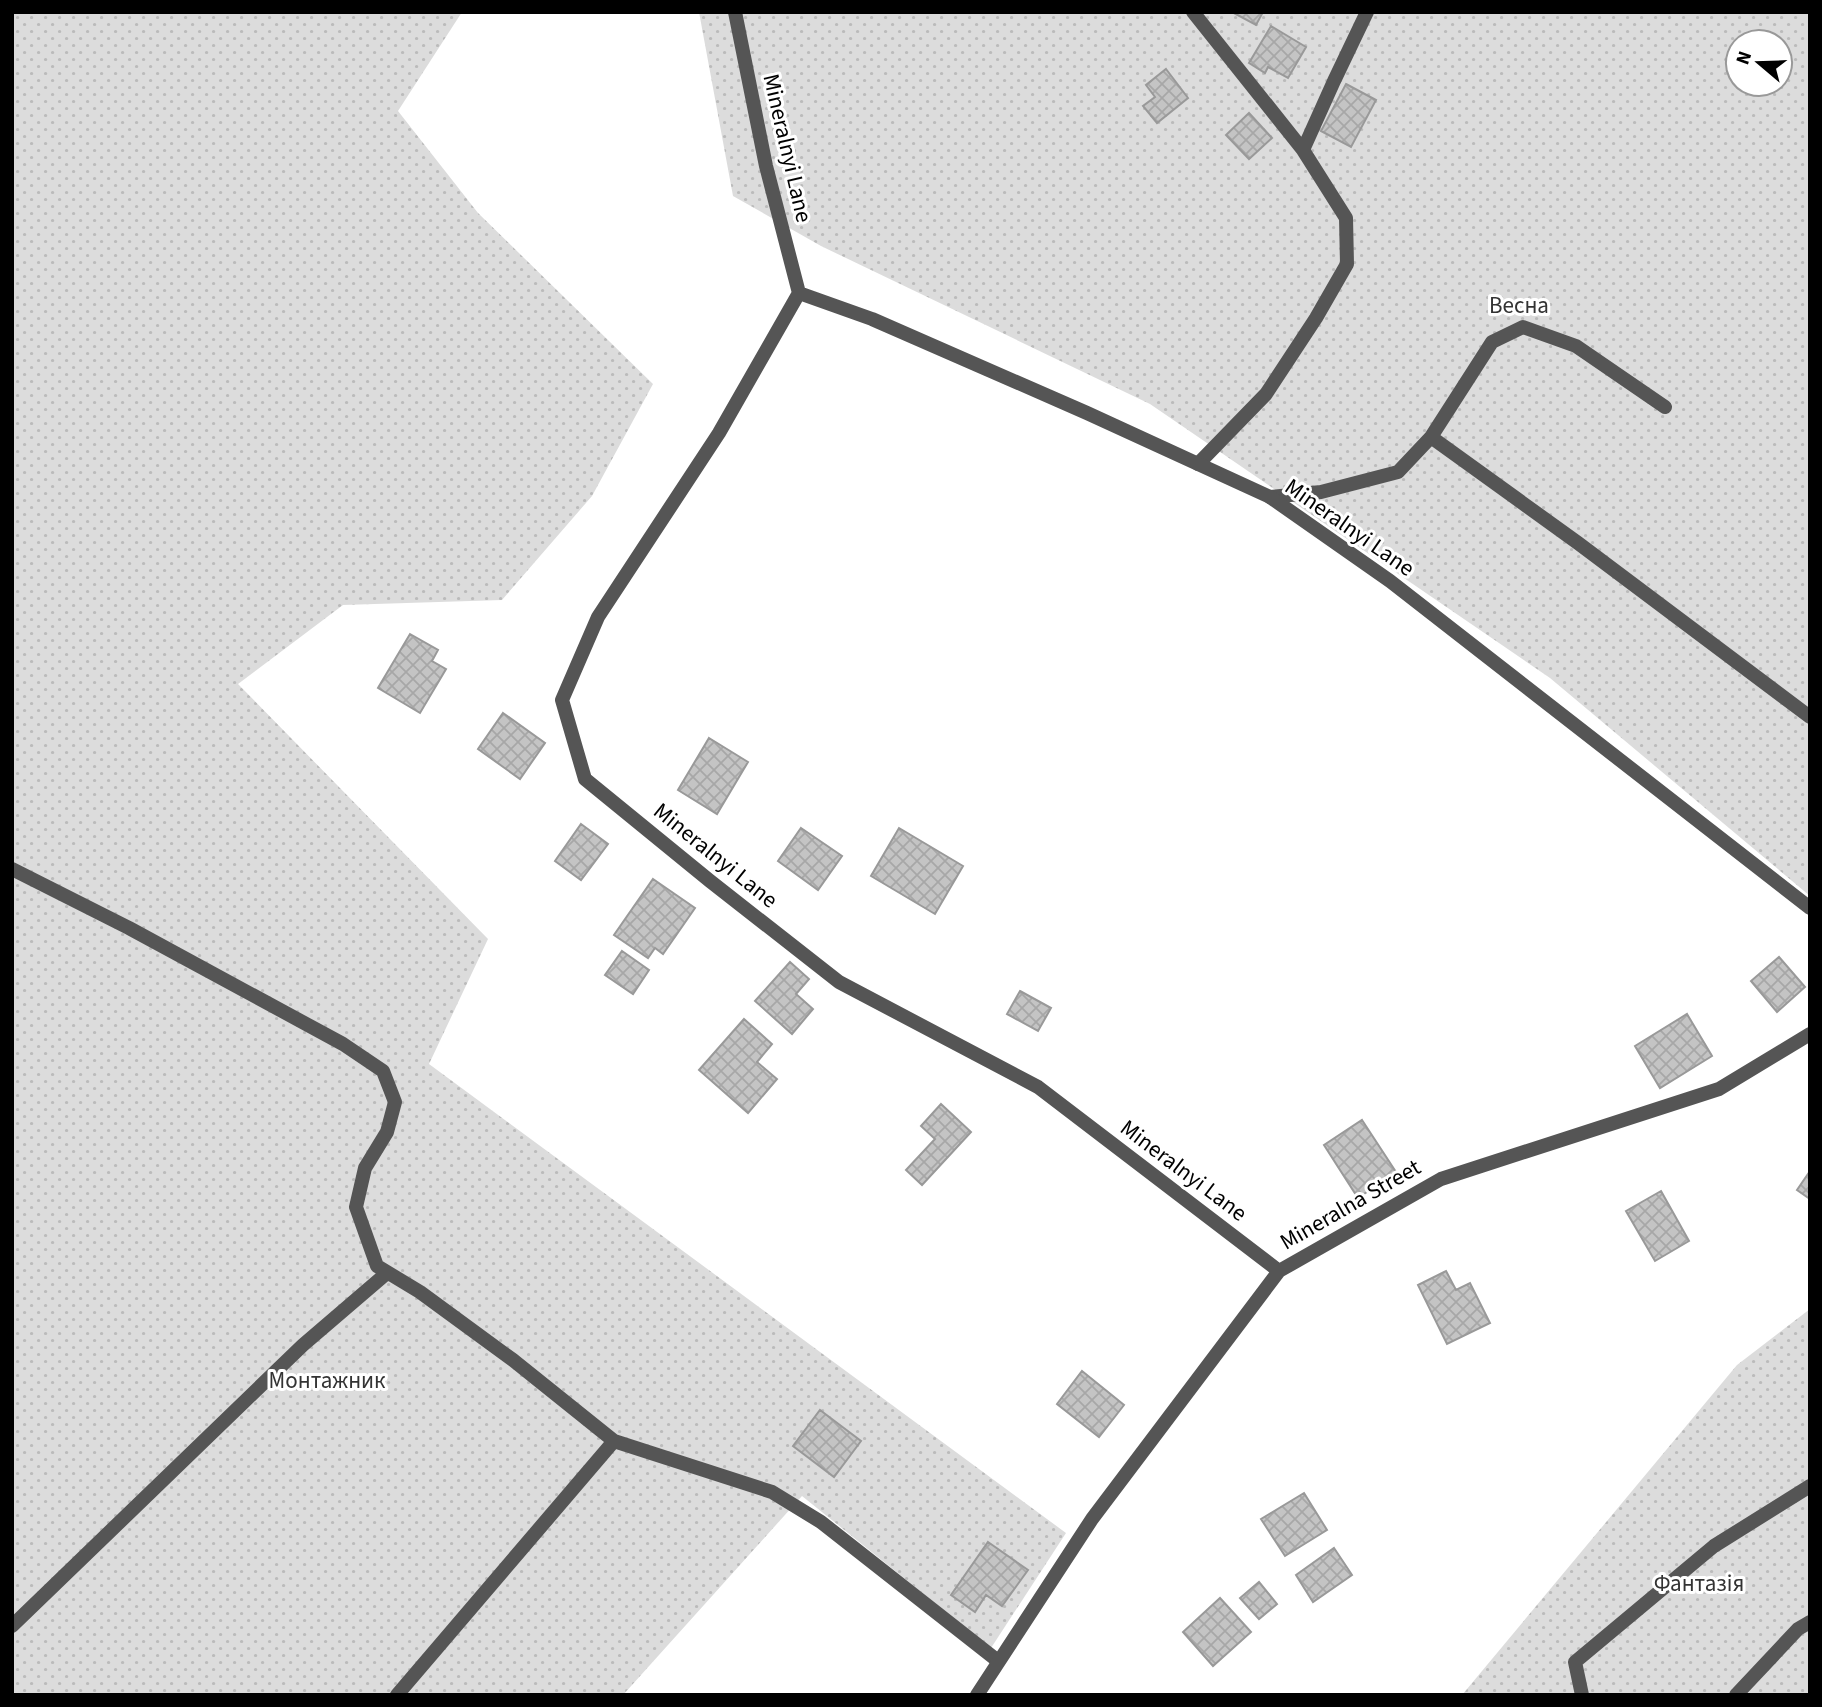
<svg xmlns="http://www.w3.org/2000/svg" width="1822" height="1707" font-family="'Source Sans 3',sans-serif">
  <style>
    .grass { fill: url(#grass-dots); fill-rule: evenodd }
    .building { fill: url(#building-cross-hatch); stroke: #999; stroke-width: 2 }
    .lines { fill: none; stroke-linecap: round; stroke-linejoin: round }
    .service { stroke: #555; stroke-width: 14 }
    .minor { stroke: #555; stroke-width: 14 }
    .labels { text-anchor: middle; stroke-width: 6; stroke-linejoin: round; paint-order: stroke }
    .street-label { font-size: 23px; fill: #000; stroke: #fff }
    .park-label { font-size: 23px; fill: #333; stroke: #fff }
  </style>
  <defs>
    <pattern id="grass-dots" width="8" height="8" patternUnits="userSpaceOnUse" patternTransform="scale(1.75)"><rect width="8" height="8" fill="#dcdcdc"/><path d="M2 2h.1M6 6h.1" fill="none" stroke="#bbb" stroke-width="1.8" stroke-linecap="round"/></pattern>
    <pattern id="building-cross-hatch" width="8" height="8" patternUnits="userSpaceOnUse" patternTransform="scale(1.75)"><rect width="8" height="8" fill="#c4c4c4"/><path d="M0 0l8 8M0 8l8-8" fill="none" stroke="#a7a7a7"/></pattern>
  </defs>
  <rect width="100%" height="100%" fill="#fff"/>
  <path class="grass" d="M12 12H462L398 111 478 213 653 384 592 496 502 600 343 605 238 684 488 939 429 1064 1066 1533 991 1648 802 1496 623 1695H12Z
    M699 12H1810V896L1550 678 1150 404 821 246 733 196ZM1738 42H1780V84H1738Z
    M1810 1309V1695H1462L1737 1365Z"/>
  <path class="building" d="M1232 12H1263L1256 25Z
    M1271 26 1306 47 1288 78 1268 67 1265 73 1249 63Z
    M1166 69 1188 98 1157 123 1143 106 1155 97 1146 85Z
    M1346 84 1376 100 1351 147 1321 131Z
    M1249 113 1272 138 1249 159 1226 135Z
    M410 634 438 650 432 661 446 669 420 713 378 688Z
    M503 713 545 743 520 779 478 749Z
    M709 738 748 762 717 814 678 790Z
    M581 824 608 844 581 880 555 861Z
    M801 828 842 856 818 890 778 861Z
    M899 828 963 866 935 914 871 876Z
    M653 879 695 908 663 954 655 948 648 958 614 935Z
    M622 951 649 970 633 994 605 975Z
    M1779 957 1805 987 1777 1012 1751 981Z
    M790 962 809 979 796 994 813 1009 792 1034 755 1001Z
    M1020 991 1051 1008 1038 1031 1007 1014Z
    M1687 1014 1712 1056 1660 1088 1635 1046Z
    M744 1019 772 1044 757 1062 777 1079 748 1113 699 1070Z
    M941 1104 971 1132 922 1185 906 1170 935 1139 921 1126Z
    M1362 1120 1396 1172 1358 1198 1324 1145Z
    M1810 1171V1199L1797 1190Z
    M1661 1191 1689 1241 1655 1261 1626 1211Z
    M1446 1271 1456 1290 1470 1283 1490 1323 1447 1344 1418 1285Z
    M1082 1371 1124 1405 1099 1437 1057 1404Z
    M820 1410 861 1441 834 1477 793 1446Z
    M1304 1493 1327 1530 1285 1556 1261 1519Z
    M988 1542 1028 1570 1002 1606 986 1595 975 1612 951 1595Z
    M1334 1548 1352 1575 1313 1602 1296 1575Z
    M1259 1582 1277 1604 1259 1619 1240 1598Z
    M1220 1598 1251 1632 1213 1666 1183 1632Z"/>
  <g class="lines">
    <path class="service" d="M1193 12 1303 150 1346 218 1347 264 1316 318 1266 394 1198 464
      M1303 150 1334 81 1367 12
      M1431 437 1578 543 1810 717
      M1270 497 1321 492 1398 472 1431 437 1492 342 1523 327 1576 346 1665 407
      M12 869 129 928 343 1044 383 1071 395 1102 387 1132 365 1168 356 1207 377 1266 420 1292 513 1360 614 1441 772 1492 821 1522 998 1661
      M12 1626 303 1345 387 1273
      M397 1695 614 1441
      M1582 1695 1575 1662 1714 1546 1810 1486
      M1736 1695 1798 1629 1810 1622"/>
    <path class="minor" d="M735 12 766 166 799 293 719 433 598 617 562 700 585 779 710 881 839 982 1038 1087 1279 1271
      M799 293 872 319 1087 413 1270 497 1390 581 1810 908
      M977 1695 1092 1519 1279 1271 1441 1179 1719 1089 1810 1034"/>
  </g>
  <g class="labels">
    <g class="street-label">
      <text transform="translate(788 148) rotate(77)" y="8">Mineralnyi Lane</text>
      <text transform="translate(1350 527) rotate(35)" y="8">Mineralnyi Lane</text>
      <text transform="translate(716 855) rotate(39)" y="8">Mineralnyi Lane</text>
      <text transform="translate(1184 1170) rotate(37)" y="8">Mineralnyi Lane</text>
      <text transform="translate(1350 1204) rotate(-30)" y="8">Mineralna Street</text>
    </g>
    <g class="park-label">
      <text x="1519" y="313">Весна</text>
      <text x="327" y="1388">Монтажник</text>
      <text x="1699" y="1591">Фантазія</text>
    </g>
  </g>
  <rect width="1822" height="1707" fill="none" stroke="#000000" stroke-width="28"/>
  <g transform="translate(1759 63) rotate(289)"><circle r="33" fill="#ffffff" stroke="#999999" stroke-width="2"/>
  <path d="M0-5L12 26L0 18L-12 26Z" fill="#000000"/>
  <text y="-10" font-size="19" font-weight="bold" text-anchor="middle" fill="#000000">N</text>
  </g>
</svg>
